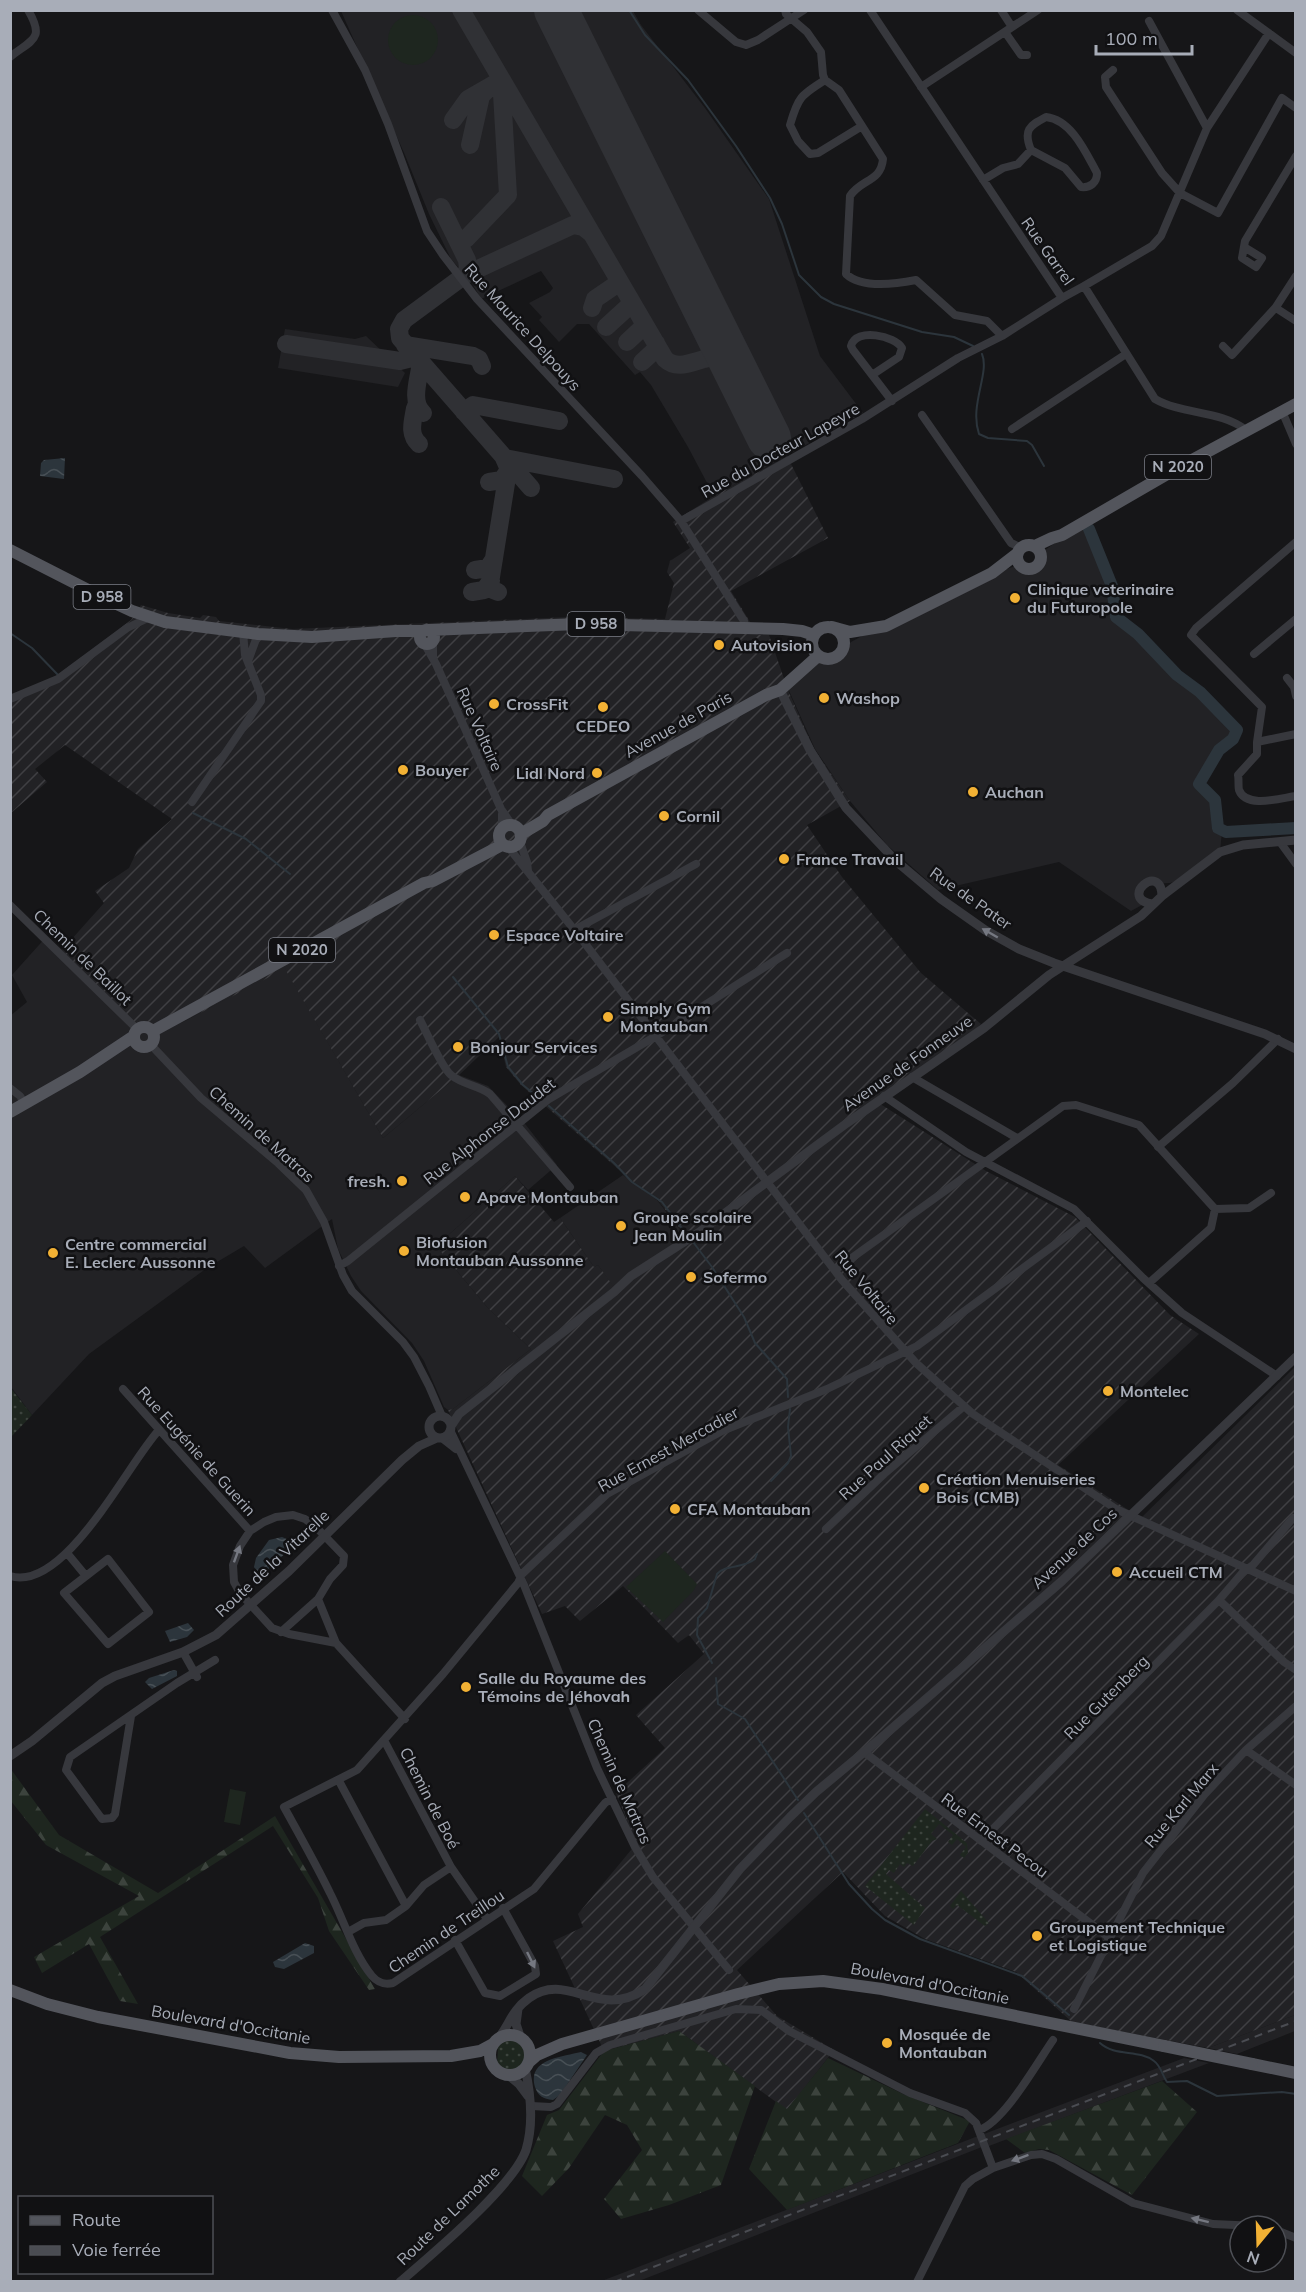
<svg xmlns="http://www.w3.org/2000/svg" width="1306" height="2292" font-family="Mulish,sans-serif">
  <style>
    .built { fill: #222225 }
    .industrial { fill: url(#industrial-furrows) }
    .grass { fill: url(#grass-dots) }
    .forest { fill: url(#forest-firs) }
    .pitch { fill: #1e261f }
    .water { fill: url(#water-waves) }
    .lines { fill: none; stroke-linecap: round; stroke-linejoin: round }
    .stream { stroke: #2c353c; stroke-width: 2 }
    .river { stroke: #2c353c; stroke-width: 12 }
    .taxiway { stroke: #303135; stroke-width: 18 }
    .runway { stroke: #303135; stroke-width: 44 }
    .minor { stroke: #37383d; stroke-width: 8 }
    .tertiary { stroke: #37383d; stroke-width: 9 }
    .primary { stroke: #53555c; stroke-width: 12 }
    .rail { stroke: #4a4c52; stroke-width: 2; stroke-dasharray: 8 6; stroke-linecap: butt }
    .primary-bridge { stroke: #53555c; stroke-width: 12 }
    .oneway { fill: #757881 }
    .poi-dot { fill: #f2b134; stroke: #111113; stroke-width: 2 }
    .labels { text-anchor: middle; stroke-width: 5; stroke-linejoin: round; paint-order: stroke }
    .shield { fill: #111113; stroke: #7b7e86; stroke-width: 1.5 }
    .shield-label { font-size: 15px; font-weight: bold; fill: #a8adb8 }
    .street-label { font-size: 16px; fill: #a8adb8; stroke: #111113 }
    .poi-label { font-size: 16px; font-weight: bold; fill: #a8adb8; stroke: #111113; text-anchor: start }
  </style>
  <defs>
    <pattern id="industrial-furrows" width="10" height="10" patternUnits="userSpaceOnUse" patternTransform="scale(1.5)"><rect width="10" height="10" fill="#222225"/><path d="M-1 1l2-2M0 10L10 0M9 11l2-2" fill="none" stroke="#3f3f43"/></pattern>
    <pattern id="grass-dots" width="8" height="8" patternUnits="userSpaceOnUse" patternTransform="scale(1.5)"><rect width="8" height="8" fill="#1e261f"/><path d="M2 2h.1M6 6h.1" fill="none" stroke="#3c433d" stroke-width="1.8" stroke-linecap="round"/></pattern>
    <pattern id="forest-firs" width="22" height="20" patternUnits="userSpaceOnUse" patternTransform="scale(1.5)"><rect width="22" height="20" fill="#1e261f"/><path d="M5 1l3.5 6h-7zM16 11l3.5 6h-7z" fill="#3c433d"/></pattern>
    <pattern id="water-waves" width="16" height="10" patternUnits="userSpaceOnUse" patternTransform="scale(1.5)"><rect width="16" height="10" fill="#2c353c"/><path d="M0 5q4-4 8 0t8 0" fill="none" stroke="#485056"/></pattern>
  </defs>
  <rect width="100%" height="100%" fill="#161618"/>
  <path class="built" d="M341 11H633L641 25 705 108 769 199 820 356 863 413 714 496 688 447 651 385 640 372 635 375 589 324H577L559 342 539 320 542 317 529 303 550 292 553 288 541 271 481 299 472 283 451 259 429 214 405 155Z
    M285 329 355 339 366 336 405 373 398 387 278 368Z
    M1085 521 1102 556 1112 586 1116 618 1138 634 1177 675 1203 695 1237 730 1233 739 1219 750 1199 784 1213 797 1216 803V823L1222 831 1220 852 1186 878 1170 883 1143 884 1142 905 1131 911 1059 862 938 890 887 845 850 801 815 749 786 684 821 658 830 659 838 656 851 642 873 630 992 573 1020 565 1026 569 1034 568 1041 561V553Z
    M47 936 62 950 181 1023 285 968 383 1138 459 1075 488 1086 526 1125 557 1165 528 1190 515 1176 436 1246 488 1308 531 1349 453 1409 448 1410 444 1407 424 1361 412 1343 361 1291 351 1276 338 1249 332 1219 265 1268 244 1246 207 1268 89 1354 32 1415 11 1387 10 1016 27 1002 12 975Z
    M623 1175 657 1200 685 1236 614 1288 598 1265 594 1267 560 1218Z
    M1295 2015V2031L1237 2054 1208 2048Z
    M1184 2058 1209 2063 989 2146 984 2134Z
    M978 2136 982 2147 639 2281 599 2282Z"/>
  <path class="industrial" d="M787 456 828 538 731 591 758 635H769L788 690 814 749 850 801 807 825 842 877 921 973 981 1024 967 1037 874 1100 986 1171 1075 1217 1170 1315 1199 1334 1058 1465 1141 1518 1295 1367V2015L1208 2048 1072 2022 1016 1972 925 1939 885 1916 843 1872 737 1970 777 2016 834 2050 787 2110 679 2031 604 2051 553 1941 583 1927 578 1914 636 1844 616 1793 665 1748 636 1715 704 1654 689 1635 678 1643 623 1586 580 1621 565 1606 542 1614 448 1410 453 1409 531 1349 488 1308 436 1246 515 1176 554 1222 560 1218 594 1267 598 1265 614 1287 685 1235 657 1199 631 1180 521 1085 506 1067 499 1037 459 1075 383 1138 285 969 181 1023 144 1037 62 950 104 903 95 891 129 868 138 849 172 819 65 745 35 769 47 782 11 813V696L51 680 131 620 141 605 168 613 200 618 203 615 216 617 219 621 292 629 569 617 665 619 674 583 667 572 670 561 690 548 673 522 714 496Z"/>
  <path class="grass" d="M10 1387 32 1415 11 1437H10Z
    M925 1809 967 1843 968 1853 964 1858 960 1855 966 1847 957 1839 952 1845 948 1842 953 1835 939 1824 931 1834 937 1839 932 1841 913 1866 907 1863 904 1867 900 1864 894 1873 889 1870 886 1874 925 1908 914 1925 865 1886Z
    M961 1891 989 1923 985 1926 957 1905 953 1909 950 1906Z
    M512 2040C525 2045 529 2057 519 2067 511 2072 503 2071 497 2064L498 2050 496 2047 505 2041Z"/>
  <path class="forest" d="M10 1768 59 1835 158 1893 275 1816 375 1989 369 1990 329 1931 318 1898 273 1826 100 1937 138 2004 120 2001 89 1944 42 1973 34 1957 139 1896 46 1845 11 1801Z
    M679 2031 755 2086 721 2185 669 2205 621 2219 604 2199 642 2150 627 2125 605 2115 569 2168 542 2196 522 2176 547 2115 559 2110 604 2051Z
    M828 2058 903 2094 970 2121 958 2143 787 2210 749 2169 776 2101 787 2109Z
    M1162 2081 1197 2112 1132 2195 1049 2150 1039 2149 1025 2153 1006 2139Z"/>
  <path class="pitch" d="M388 40a25 25 0 1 1 50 0a25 25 0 1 1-50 0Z
    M665 1551 697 1584 694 1590 663 1622 626 1587Z
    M230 1789 246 1792 240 1825 224 1822Z"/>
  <path class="water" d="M65 458 64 479 40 476 41 463 44 460Z
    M282 1537 289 1540 293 1546 260 1577 254 1567 256 1558 269 1540Z
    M188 1623 194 1630 187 1637 170 1642 165 1631Z
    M174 1670 177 1671V1676L152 1689 145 1682 149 1678Z
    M305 1943 314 1946V1953L284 1969 275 1967 273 1962Z
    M581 2052 587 2055 560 2095 553 2100C543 2099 538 2096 535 2087 527 2059 561 2057 581 2052Z"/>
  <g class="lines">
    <path class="stream" d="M629 10 645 35 688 80 736 146 770 198 782 224 799 275 821 297 834 304 922 332 954 337 973 346
      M982 354C990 373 969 405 979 434L988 438 1027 441 1032 445 1044 466
      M10 633 32 648 59 676
      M193 813 246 839 290 874
      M453 977 499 1034 508 1067 523 1085 540 1099
      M549 1106 614 1163 632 1182 662 1202 687 1235
      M693 1242 712 1267 744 1317 755 1343 787 1379 788 1397
      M771 1481 788 1463 791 1456 788 1427 790 1409
      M712 1663 697 1635 698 1618 707 1608 717 1574C726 1564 743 1569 755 1559L757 1554
      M716 1678 718 1704 745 1719 798 1800
      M804 1813 849 1884 872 1909 885 1920 920 1939 1022 1976 1069 2015
      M1100 2043C1115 2057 1139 2049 1154 2061 1161 2066 1162 2075 1167 2082L1187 2081 1217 2096 1282 2092 1296 2094"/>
    <path class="river" d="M1089 529 1112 586 1116 617 1138 634 1177 675 1200 692 1237 730 1233 739 1219 750 1199 784 1215 800 1218 828 1226 832 1296 828"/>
    <path class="taxiway" d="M461 10 665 359C685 378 712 342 732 366 739 375 743 386 748 396
      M453 120 468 99 501 80
      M470 145 481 96 489 88
      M441 207 467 260 468 268 465 275
      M466 239 508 195 502 94 498 89 499 84
      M592 308 595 299 617 284V278
      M606 327 629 306 630 299
      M627 342 642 328 643 322
      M286 344 400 361 416 357
      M405 345 473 356 479 359 482 366
      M704 359 713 353 718 343 707 313
      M642 362 655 350 656 343
      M421 363C419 378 410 402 423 413
      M415 408C413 421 408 434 419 444
      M464 412 473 405 559 421
      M504 458 614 479
      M489 482 502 480 508 471
      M531 488 400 338 399 329 404 320 465 275 573 225 583 227 592 234
      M475 570 488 568 494 559
      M472 592 484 590 491 581
      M498 592 493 590 490 583 508 471V467L504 458"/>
    <path class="runway" d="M556 10 769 438"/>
    <path class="minor" d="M332 10 365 70 388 124 427 231 443 255 477 299 642 476 681 521 744 621 746 629
      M698 10 736 42 746 45 758 40 804 10
      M785 10 786 14 807 32 821 52 823 75 825 80 839 90 883 159C881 182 861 179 850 196L846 274C862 289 896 284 916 280L955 315 987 321 1002 336
      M870 10 1062 298 1084 286 1155 399C1183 415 1220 410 1246 430
      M1001 10 1012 27
      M1237 10 1296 53
      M1149 21 1207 128
      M1005 32 1021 55H1027
      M10 57C33 39 45 39 28 10
      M1113 70 1105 77 1106 87 1162 173 1180 193 1218 213 1282 98 1296 108
      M825 80C801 95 798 97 790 125L798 141 810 154 818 153 862 126
      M921 87 1038 10
      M1046 117C1072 120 1086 153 1097 173 1097 183 1090 188 1081 187L1065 168 1031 150C1023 130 1029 126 1046 117Z
      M983 180 1003 168 1018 164 1031 150
      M1244 247 1262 258 1256 267 1242 258 1245 241 1296 156
      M1084 286 1152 246 1161 236 1207 128 1269 33
      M1279 310 1296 321
      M1223 346 1232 355 1276 307 1296 276
      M872 375 899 357 902 348C895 336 856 327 851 346L853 350 892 401
      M1282 411 1296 444
      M922 415 1011 543 1022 548
      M1012 429 1126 354
      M681 521 862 419 958 358 1002 336 1062 298
      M433 640V658
      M424 643 436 664 501 809 512 825
      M1254 654 1296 619
      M248 661 258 634
      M1287 678 1294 687 1296 696
      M10 699 58 679 127 628 148 618
      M1296 734 1257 742V754L1238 775C1239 779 1238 786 1239 790 1246 809 1281 798 1296 796
      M1257 742 1262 707 1191 635 1196 628 1296 542
      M192 802 261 701V695L245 655 243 632
      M502 814V828
      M520 842 527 862 528 871
      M1280 842 1296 864
      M509 848 580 937 842 1280 916 1363 973 1414 1116 1509 1296 1591
      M10 905 137 1029
      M574 930 696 864
      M420 1020C427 1033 442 1068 451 1075 463 1085 478 1085 490 1094L570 1187
      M151 1045 201 1098 278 1163 306 1190 324 1222 343 1275 352 1291 403 1342 414 1357 429 1386 442 1416
      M912 1077 1017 1138
      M10 1088 20 1096 25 1104
      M884 1096 966 1152 1074 1209 1143 1278 1182 1313 1277 1376
      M1158 1147 1233 1083 1278 1039
      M339 1266 348 1261 549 1099 656 1036 787 953
      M835 1270 1063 1106 1076 1105 1139 1125 1215 1209 1249 1208 1271 1193
      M1149 1283 1211 1228 1215 1209
      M123 1389 250 1531
      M450 1430 524 1585 597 1768 635 1847 653 1877 729 1970
      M442 1438 456 1449
      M826 1529 884 1474 963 1407
      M67 1553 86 1576 64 1593 108 1644 149 1612 108 1559 86 1576
      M10 1576C65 1593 128 1463 159 1430
      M318 1599 330 1579 343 1565 344 1556 315 1526 305 1519 293 1515 276 1517 264 1522 250 1531 240 1546 233 1565 234 1582 240 1593 272 1628 289 1634 336 1643 405 1719
      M1219 1600 1284 1662 1296 1670
      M281 1632 318 1599 336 1643
      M183 1652 197 1677
      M131 1716 115 1814 112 1818 102 1819 66 1770 70 1757 177 1683 215 1660
      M385 1742 451 1867
      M1246 1750 1296 1785
      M864 1752 1111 1939
      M339 1781 406 1906
      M612 1798 605 1803 534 1889 393 1983C384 1985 378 1983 372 1976 353 1953 344 1920 330 1893 316 1864 300 1836 284 1807L357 1770 443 1674 518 1583 522 1574 607 1494 722 1431 827 1389 917 1346 1087 1221
      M981 1841 1219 1600 1243 1572 1253 1565 1293 1518
      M348 1932 364 1923 386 1920 406 1906 424 1885 451 1867 487 1919
      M455 1940 485 1993 500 1996 536 1974 535 1966 503 1908
      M1074 2009 1143 1873 1204 1795 1246 1750 1296 1706
      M531 2106 551 2107 557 2104 596 2053 610 2045 736 2009 761 2010 789 2031 910 2093 965 2113 976 2123 993 2168
      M979 2130C1004 2122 1037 2063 1053 2040
      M1276 2230 1296 2238
      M917 2282 965 2186 973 2179 993 2168 1031 2155 1042 2154 1056 2159 1133 2203 1213 2224 1258 2226"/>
    <path class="tertiary" d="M780 690 810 750 846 808 896 861 941 899 985 930 1019 949 1054 963 1265 1034 1296 1049
      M1162 896 1220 852 1243 845 1296 840
      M429 1427a11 11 0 1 1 22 0a11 11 0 1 1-22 0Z
      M451 1426 459 1414 614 1292 631 1276 698 1233 847 1123 984 1028 1049 975 1141 916 1162 896C1161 861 1118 898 1152 904
      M10 1756 32 1741 102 1683 115 1676 183 1652 216 1635 289 1571 402 1460 419 1446 437 1438
      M518 2009 516 2024 521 2039
      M498 2039C510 2024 511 2011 529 1998 568 1970 598 2021 645 1989L740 1869 790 1817 816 1792 881 1738 1062 1581 1296 1357
      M508 2075 519 2084 528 2096
      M400 2282C432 2254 513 2187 526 2150 534 2123 531 2095 525 2068"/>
    <path class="primary" d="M1017 557a12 12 0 1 1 24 0a12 12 0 1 1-24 0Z
      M1035 546 1052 538 1062 535 1181 466 1296 404
      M10 550 104 598 132 611 165 622 258 634 312 637 396 631H424
      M812 643a16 16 0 1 1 32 0a16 16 0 1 1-32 0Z
      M832 627 850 632 886 626 992 573 1018 553
      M429 630 579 624 783 629 802 631 814 635
      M420 637a7 7 0 1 1 14 0a7 7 0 1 1-14 0Z
      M499 836a11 11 0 1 1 22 0a11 11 0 1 1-22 0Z
      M521 834 543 821 548 815 766 695 780 690 818 656
      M134 1037a10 10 0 1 1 20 0a10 10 0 1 1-20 0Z
      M153 1031 424 883 433 881 502 845
      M10 1112 80 1072 134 1036
      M10 1990 47 2004 98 2017 290 2053 339 2057 451 2056 480 2051 493 2044
      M490 2055a20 20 0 1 1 40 0a20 20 0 1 1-40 0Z
      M529 2062 537 2055 562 2044 738 1994 779 1984 823 1981 882 1989 1164 2046
      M1252 2064 1296 2073"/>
    <path class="rail" d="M614 2282 1296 2021"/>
    <path class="primary-bridge" d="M1164 2046 1252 2064"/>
  </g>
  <defs><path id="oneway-solid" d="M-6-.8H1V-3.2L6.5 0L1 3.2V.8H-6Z" transform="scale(1.5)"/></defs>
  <g class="oneway">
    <use href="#oneway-solid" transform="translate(990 933) rotate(-150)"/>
    <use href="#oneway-solid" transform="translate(237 1554) rotate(-70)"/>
    <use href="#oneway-solid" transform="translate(531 1960) rotate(64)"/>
    <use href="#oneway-solid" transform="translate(1020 2158) rotate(160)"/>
    <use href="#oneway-solid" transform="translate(1200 2220) rotate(-166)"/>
  </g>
  <g class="poi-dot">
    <circle cx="1015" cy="598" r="6"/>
    <circle cx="719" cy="645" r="6"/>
    <circle cx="824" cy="698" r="6"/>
    <circle cx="494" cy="704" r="6"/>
    <circle cx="603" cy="707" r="6"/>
    <circle cx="403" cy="770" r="6"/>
    <circle cx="597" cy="773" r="6"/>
    <circle cx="973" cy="792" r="6"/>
    <circle cx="664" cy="816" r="6"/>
    <circle cx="784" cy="859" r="6"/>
    <circle cx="494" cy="935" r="6"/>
    <circle cx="608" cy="1017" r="6"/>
    <circle cx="458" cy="1047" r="6"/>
    <circle cx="402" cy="1181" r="6"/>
    <circle cx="465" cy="1197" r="6"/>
    <circle cx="621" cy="1226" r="6"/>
    <circle cx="404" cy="1251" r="6"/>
    <circle cx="53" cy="1253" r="6"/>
    <circle cx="691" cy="1277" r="6"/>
    <circle cx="1108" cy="1391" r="6"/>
    <circle cx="924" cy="1488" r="6"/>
    <circle cx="675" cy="1509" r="6"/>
    <circle cx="1117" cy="1572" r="6"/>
    <circle cx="466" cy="1687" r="6"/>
    <circle cx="1037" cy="1936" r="6"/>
    <circle cx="887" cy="2043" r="6"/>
  </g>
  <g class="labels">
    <g class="shield">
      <rect x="1145" y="455" width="66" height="24" rx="4.5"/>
      <rect x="73.5" y="585" width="57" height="24" rx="4.5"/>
      <rect x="567.5" y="612" width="57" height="24" rx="4.5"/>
      <rect x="269" y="938" width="66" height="24" rx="4.5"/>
    </g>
    <g class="shield-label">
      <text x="1178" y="472">N 2020</text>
      <text x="102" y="602">D 958</text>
      <text x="596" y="629">D 958</text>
      <text x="302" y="955">N 2020</text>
    </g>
    <g class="street-label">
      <text transform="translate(1048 251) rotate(55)" y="6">Rue Garrel</text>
      <text transform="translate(523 327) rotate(48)" y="6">Rue Maurice Delpouys</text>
      <text transform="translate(780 450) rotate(-29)" y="6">Rue du Docteur Lapeyre</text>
      <text transform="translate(678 724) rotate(-29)" y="6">Avenue de Paris</text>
      <text transform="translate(480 729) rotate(66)" y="6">Rue Voltaire</text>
      <text transform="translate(971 898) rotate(35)" y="6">Rue de Pater</text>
      <text transform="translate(83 957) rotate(44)" y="6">Chemin de Baillot</text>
      <text transform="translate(907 1063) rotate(-35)" y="6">Avenue de Fonneuve</text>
      <text transform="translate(489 1131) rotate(-38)" y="6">Rue Alphonse Daudet</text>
      <text transform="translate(262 1134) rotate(42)" y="6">Chemin de Matras</text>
      <text transform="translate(867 1287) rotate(51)" y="6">Rue Voltaire</text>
      <text transform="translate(668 1449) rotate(-29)" y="6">Rue Ernest Mercadier</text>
      <text transform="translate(197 1451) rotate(48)" y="6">Rue Eugénie de Guerin</text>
      <text transform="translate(885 1457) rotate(-42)" y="6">Rue Paul Riquet</text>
      <text transform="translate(1074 1548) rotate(-43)" y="6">Avenue de Cos</text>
      <text transform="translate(272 1563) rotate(-43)" y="6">Route de la Vitarelle</text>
      <text transform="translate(1106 1697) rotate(-45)" y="6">Rue Gutenberg</text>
      <text transform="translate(620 1781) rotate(66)" y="6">Chemin de Matras</text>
      <text transform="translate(430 1798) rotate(63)" y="6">Chemin de Boé</text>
      <text transform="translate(1181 1805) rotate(-50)" y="6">Rue Karl Marx</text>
      <text transform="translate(995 1835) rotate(37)" y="6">Rue Ernest Pecou</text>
      <text transform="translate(446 1931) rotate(-34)" y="6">Chemin de Treillou</text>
      <text transform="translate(930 1983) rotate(11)" y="6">Boulevard d'Occitanie</text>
      <text transform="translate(231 2024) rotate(10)" y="6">Boulevard d'Occitanie</text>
      <text transform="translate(448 2215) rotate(-44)" y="6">Route de Lamothe</text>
    </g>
    <g class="poi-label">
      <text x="1027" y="595">Clinique veterinaire<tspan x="1027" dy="18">du Futuropole</tspan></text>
      <text x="731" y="651">Autovision</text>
      <text x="836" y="704">Washop</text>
      <text x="506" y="710">CrossFit</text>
      <text x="603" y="732" text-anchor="middle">CEDEO</text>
      <text x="415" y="776">Bouyer</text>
      <text x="585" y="779" text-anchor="end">Lidl Nord</text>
      <text x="985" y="798">Auchan</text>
      <text x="676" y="822">Cornil</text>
      <text x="796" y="865">France Travail</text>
      <text x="506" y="941">Espace Voltaire</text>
      <text x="620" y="1014">Simply Gym<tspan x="620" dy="18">Montauban</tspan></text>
      <text x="470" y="1053">Bonjour Services</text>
      <text x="390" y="1187" text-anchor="end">fresh.</text>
      <text x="477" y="1203">Apave Montauban</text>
      <text x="633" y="1223">Groupe scolaire<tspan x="633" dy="18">Jean Moulin</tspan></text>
      <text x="416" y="1248">Biofusion<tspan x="416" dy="18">Montauban Aussonne</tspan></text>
      <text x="65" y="1250">Centre commercial<tspan x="65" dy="18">E. Leclerc Aussonne</tspan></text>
      <text x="703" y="1283">Sofermo</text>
      <text x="1120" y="1397">Montelec</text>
      <text x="936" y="1485">Création Menuiseries<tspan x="936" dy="18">Bois (CMB)</tspan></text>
      <text x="687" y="1515">CFA Montauban</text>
      <text x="1129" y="1578">Accueil CTM</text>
      <text x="478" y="1684">Salle du Royaume des<tspan x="478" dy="18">Témoins de Jéhovah</tspan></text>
      <text x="1049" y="1933">Groupement Technique<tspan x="1049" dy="18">et Logistique</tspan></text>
      <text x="899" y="2040">Mosquée de<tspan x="899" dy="18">Montauban</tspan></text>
    </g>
  </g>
  <rect width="1306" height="2292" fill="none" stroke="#a8adb8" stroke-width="24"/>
  <rect x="18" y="2196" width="195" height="78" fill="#111113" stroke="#4d4f55" stroke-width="1.5"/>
  <rect x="30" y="2216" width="30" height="9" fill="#53555c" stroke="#4d4f55" stroke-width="1.5"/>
  <text x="72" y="2226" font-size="18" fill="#a8adb8">Route</text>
  <rect x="30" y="2246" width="30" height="9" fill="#4a4c52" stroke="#4d4f55" stroke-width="1.5"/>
  <text x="72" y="2256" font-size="18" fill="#a8adb8">Voie ferrée</text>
  <g transform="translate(1258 2244) rotate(199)"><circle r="28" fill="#111113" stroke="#4d4f55" stroke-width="1.5"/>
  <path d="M0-4.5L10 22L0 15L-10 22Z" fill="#f2b134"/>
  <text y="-9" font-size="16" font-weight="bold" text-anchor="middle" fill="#a8adb8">N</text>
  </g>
  <path d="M1096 45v9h96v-9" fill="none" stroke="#a8adb8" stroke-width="3"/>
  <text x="1105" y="45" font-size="18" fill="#a8adb8" stroke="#111113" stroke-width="4.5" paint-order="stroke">100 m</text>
</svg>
